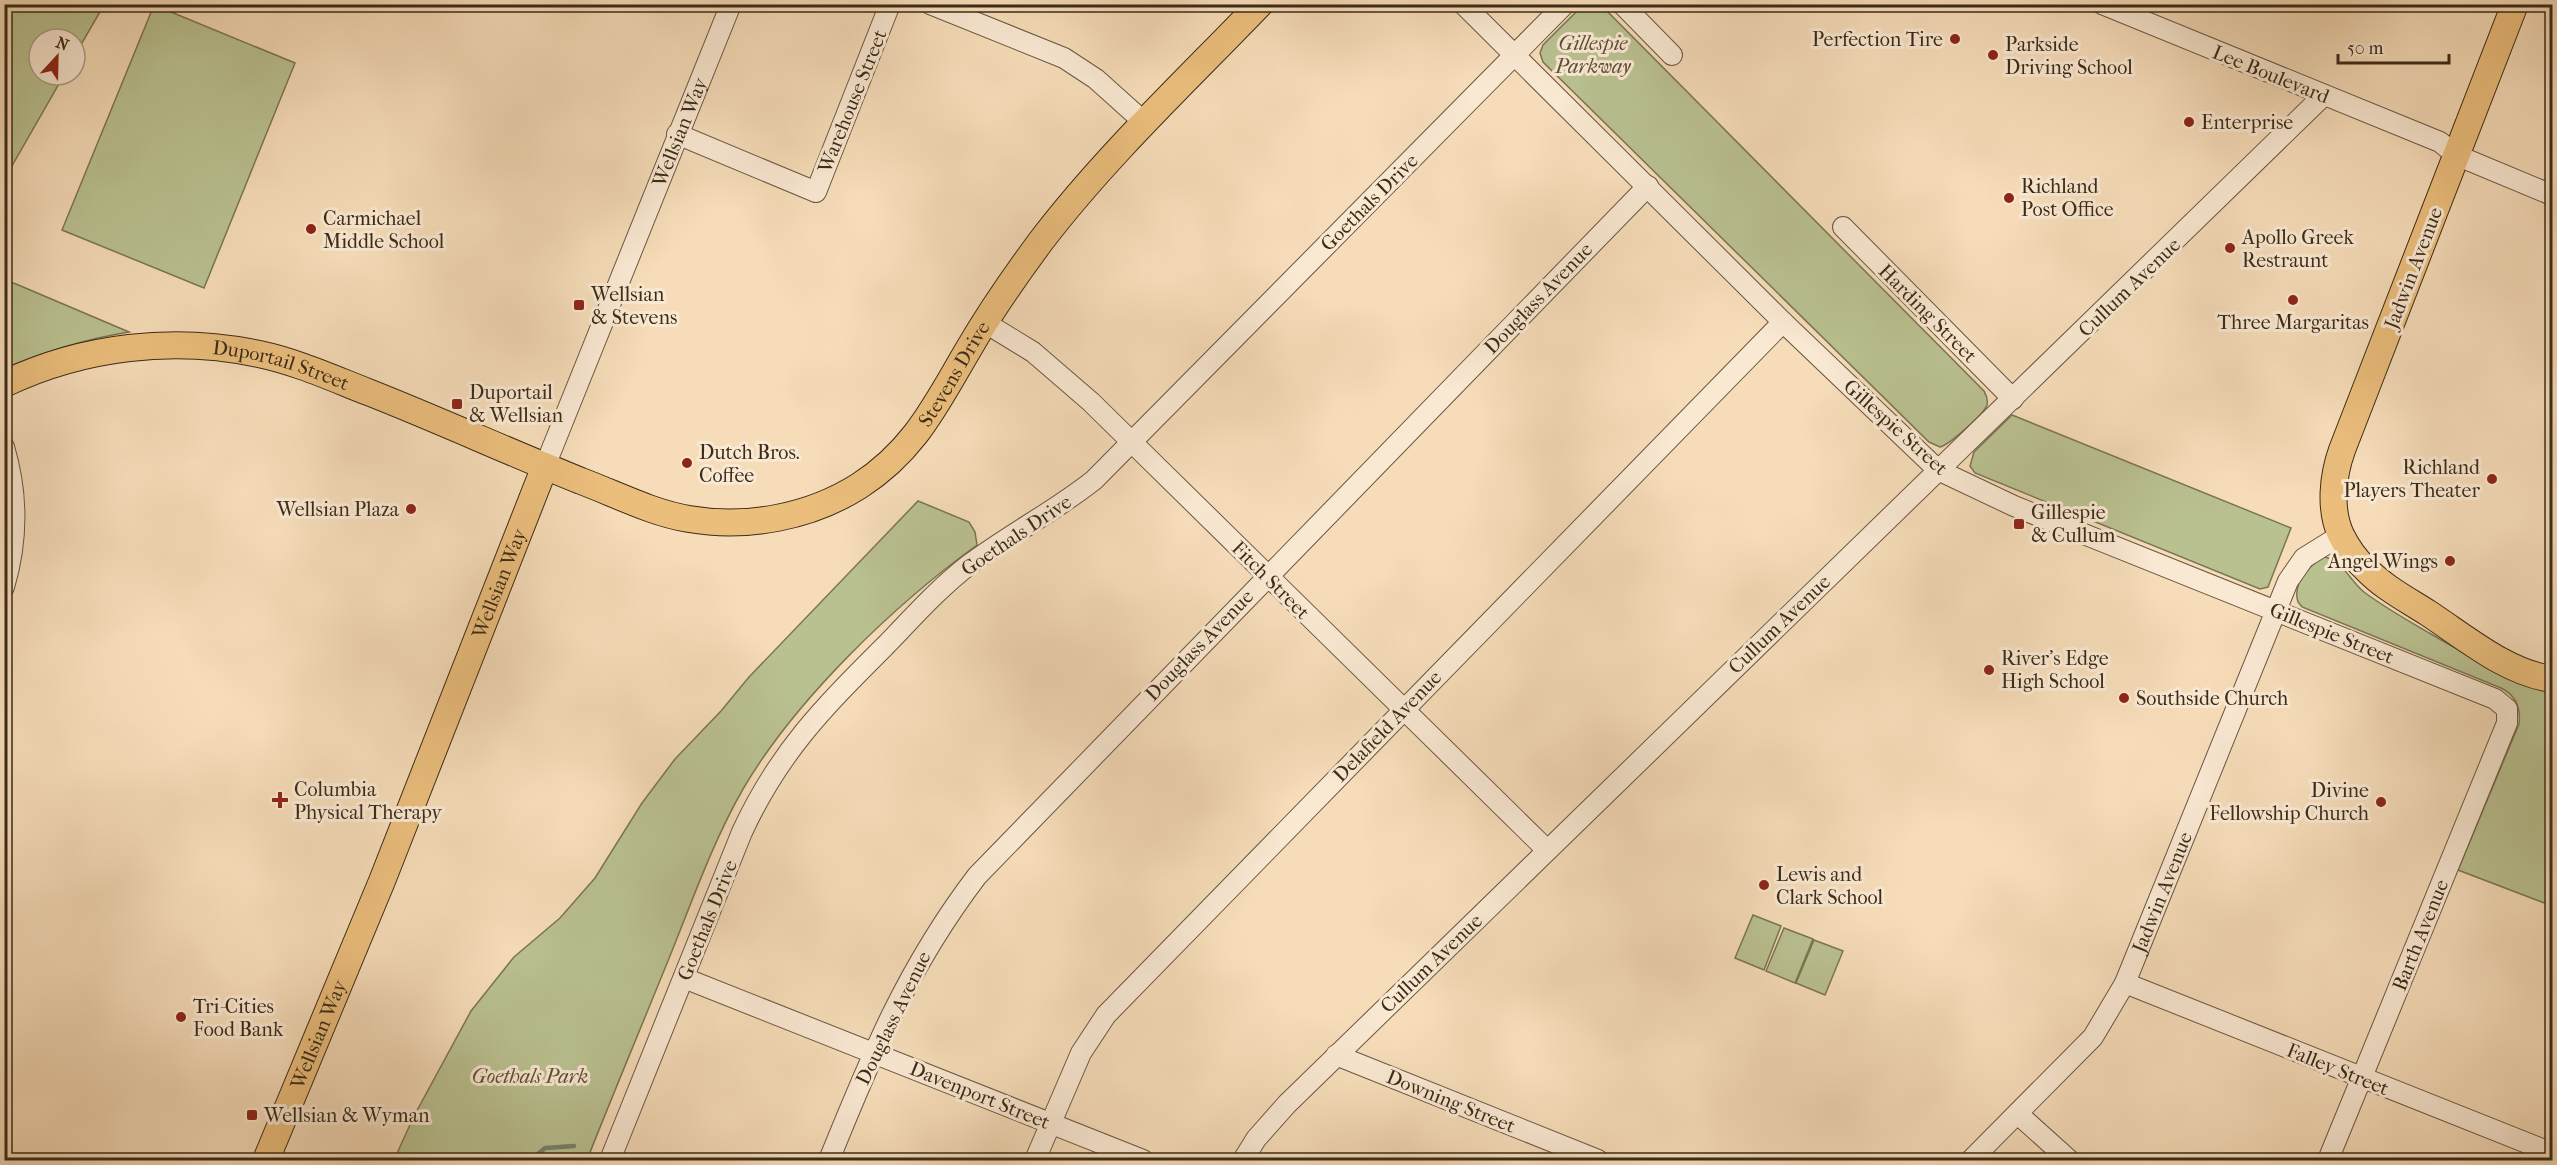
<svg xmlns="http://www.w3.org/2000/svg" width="2557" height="1165" font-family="'IM FELL French Canon',serif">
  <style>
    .green { fill: #bac191; stroke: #7a7654; stroke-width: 1.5 }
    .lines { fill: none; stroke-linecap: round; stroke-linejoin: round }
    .stream { stroke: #768270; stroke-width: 4.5 }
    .minor-casing { stroke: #6a5740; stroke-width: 22 }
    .major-casing { stroke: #3b2b17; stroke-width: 28 }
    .minor { stroke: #f9e8d2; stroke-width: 20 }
    .major { stroke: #ebbe7c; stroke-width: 26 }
    .poi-dot { fill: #8f2418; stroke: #f9e8d2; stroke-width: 2 }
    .labels { text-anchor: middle; stroke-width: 6; stroke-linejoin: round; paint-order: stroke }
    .poi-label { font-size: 20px; fill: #3b2b17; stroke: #f9e8d2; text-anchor: start }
    .park-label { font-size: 20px; font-style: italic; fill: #5b5036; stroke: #f9e8d2 }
    .street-label { font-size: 20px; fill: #3b2b17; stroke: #f9e8d2 }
  </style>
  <rect width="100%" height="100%" fill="#f6dcb9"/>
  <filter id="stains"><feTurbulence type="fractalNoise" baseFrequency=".00333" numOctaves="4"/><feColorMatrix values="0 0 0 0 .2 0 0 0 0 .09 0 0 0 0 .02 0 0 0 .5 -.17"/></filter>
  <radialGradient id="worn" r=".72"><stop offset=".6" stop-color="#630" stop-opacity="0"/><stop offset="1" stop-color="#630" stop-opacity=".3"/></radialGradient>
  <path class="green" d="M5 4 39 5 50 10 54 5H104L75 55V39H39V75H64L5 178Z
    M1584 4 1601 5 1984 391C1987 396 1988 400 1987 405 1984 414 1949 445 1940 447L1929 442 1543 62 1540 53 1543 45Z
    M154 5 295 63 204 288 62 230Z
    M5 280 16 284 129 332C86 339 46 351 5 368Z
    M2012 415 2291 528 2268 587 2260 589 1975 473 1970 466 1974 452Z
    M918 501 969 522 975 532 977 545C893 606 796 699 743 789 715 838 695 893 674 946 645 1018 615 1089 587 1160H394L414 1116 471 1011 514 957 560 918 595 878 642 803 675 759 721 711 749 677Z
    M2323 557C2341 558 2351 582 2364 592 2385 608 2409 621 2431 634 2471 657 2508 682 2552 692V906L2458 870 2519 724C2521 708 2515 695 2501 688L2302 607 2298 602C2292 583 2309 566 2323 557Z
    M1753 915 1781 926 1764 970 1735 958Z
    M1784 928 1813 939 1795 983 1766 971Z
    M1814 940 1843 951 1825 995 1796 983Z"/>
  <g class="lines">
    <path class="stream" d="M531 1160 545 1148 574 1146"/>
    <g class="minor-casing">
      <g id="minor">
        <path d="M930 4 1064 58 1096 79 1145 123"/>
        <path d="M1463 4 1783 322 1938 470 2014 506 2495 699 2507 709V723L2328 1160"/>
        <path d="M1622 4 1672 55"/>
        <path d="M2102 4 2440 142 2456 155 2552 195"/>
        <path d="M677 134 816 192 890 4"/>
        <path d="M1843 227 2013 399"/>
        <path d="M984 322 1033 352 1091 402 1547 850"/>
        <path d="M4 447C18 494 18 540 4 587"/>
        <path id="s1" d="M545 466 731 4"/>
        <path d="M684 978 1143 1160"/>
        <path d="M2125 983 2552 1153"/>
        <path d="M1336 1055 1598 1160"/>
        <path d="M2018 1114 2069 1160"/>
        <path d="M610 1160 742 832C780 750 825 706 888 643 914 616 940 587 970 564 1010 534 1055 511 1094 480L1565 4"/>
        <path d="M829 1160C872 1054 907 968 977 876L1648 186"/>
        <path d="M1035 1160 1081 1053 1106 1015 1783 322"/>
        <path d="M1243 1160 1256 1139 1287 1104 2323 96"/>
        <path id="s2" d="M1971 1160 2093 1037 2125 983 2288 581 2304 558 2341 535"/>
      </g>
    </g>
    <g class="major-casing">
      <g id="major">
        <path d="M2515 4 2342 450C2333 475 2329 509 2341 535 2347 547 2355 559 2365 568 2383 587 2406 599 2428 613 2466 638 2507 673 2552 679"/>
        <path id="s3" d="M4 384C83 346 174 336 259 354 297 362 332 378 368 392 439 420 509 452 581 481 616 494 652 513 689 519 747 529 810 517 859 486 915 450 936 404 968 350 990 312 1015 276 1041 241 1106 156 1185 82 1260 4"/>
        <path id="s4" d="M266 1160 382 881 545 466"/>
      </g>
    </g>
    <use href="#minor" class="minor"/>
    <use href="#major" class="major"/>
  </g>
  <g class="poi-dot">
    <circle cx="1955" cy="39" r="6"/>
    <circle cx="1993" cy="55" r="6"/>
    <circle cx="2189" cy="122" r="6"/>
    <circle cx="2009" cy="198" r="6"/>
    <circle cx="311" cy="229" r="6"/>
    <circle cx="2230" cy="248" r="6"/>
    <circle cx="2293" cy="300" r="6"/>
    <rect x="573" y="299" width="12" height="12" rx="3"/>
    <rect x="451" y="398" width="12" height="12" rx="3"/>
    <circle cx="687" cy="463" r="6"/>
    <circle cx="2492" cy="479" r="6"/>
    <circle cx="411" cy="509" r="6"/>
    <rect x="2013" y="518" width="12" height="12" rx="3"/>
    <circle cx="2450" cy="561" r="6"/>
    <circle cx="1989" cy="670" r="6"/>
    <circle cx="2124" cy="698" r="6"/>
    <path d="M277 791h6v6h6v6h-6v6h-6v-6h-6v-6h6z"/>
    <circle cx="2381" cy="802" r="6"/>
    <circle cx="1764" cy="885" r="6"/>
    <circle cx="181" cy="1017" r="6"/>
    <rect x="246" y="1109" width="12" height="12" rx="3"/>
  </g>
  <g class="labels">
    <g class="poi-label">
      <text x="1943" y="46" text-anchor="end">Perfection Tire</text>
      <text x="2005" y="51">Parkside<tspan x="2005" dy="23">Driving School</tspan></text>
      <text x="2201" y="129">Enterprise</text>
      <text x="2021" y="193">Richland<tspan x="2021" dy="23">Post Office</tspan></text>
      <text x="323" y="225">Carmichael<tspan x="323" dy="23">Middle School</tspan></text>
      <text x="2242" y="244">Apollo Greek<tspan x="2242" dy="23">Restraunt</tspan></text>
      <text x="591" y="301">Wellsian<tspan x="591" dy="23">&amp; Stevens</tspan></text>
      <text x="2293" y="329" text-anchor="middle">Three Margaritas</text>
      <text x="469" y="399">Duportail<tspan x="469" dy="23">&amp; Wellsian</tspan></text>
      <text x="699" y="459">Dutch Bros.<tspan x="699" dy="23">Coffee</tspan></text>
      <text x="2480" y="474" text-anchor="end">Richland<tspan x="2480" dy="23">Players Theater</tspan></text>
      <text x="399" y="516" text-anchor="end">Wellsian Plaza</text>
      <text x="2031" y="519">Gillespie<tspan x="2031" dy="23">&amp; Cullum</tspan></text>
      <text x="2438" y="568" text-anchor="end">Angel Wings</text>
      <text x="2001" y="665">River's Edge<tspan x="2001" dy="23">High School</tspan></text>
      <text x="2136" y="705">Southside Church</text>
      <text x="294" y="796">Columbia<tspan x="294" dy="23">Physical Therapy</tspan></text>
      <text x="2369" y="797" text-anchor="end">Divine<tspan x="2369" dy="23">Fellowship Church</tspan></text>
      <text x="1776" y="881">Lewis and<tspan x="1776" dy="23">Clark School</tspan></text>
      <text x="193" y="1013">Tri-Cities<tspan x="193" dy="23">Food Bank</tspan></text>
      <text x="264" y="1122">Wellsian &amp; Wyman</text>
    </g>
    <g class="park-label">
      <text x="1593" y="50">Gillespie<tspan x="1593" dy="23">Parkway</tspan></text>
      <text x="530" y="1083">Goethals Park</text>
    </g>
    <g class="street-label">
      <text transform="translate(2271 74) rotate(22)" y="7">Lee Boulevard</text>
      <text transform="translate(852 101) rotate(-68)" y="7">Warehouse Street</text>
      <text dy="7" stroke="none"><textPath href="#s1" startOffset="360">Wellsian Way</textPath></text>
      <text transform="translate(1369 202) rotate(-45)" y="7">Goethals Drive</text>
      <text transform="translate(2413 268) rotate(-69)" y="7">Jadwin Avenue</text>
      <text transform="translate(2129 287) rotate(-44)" y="7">Cullum Avenue</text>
      <text transform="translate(1538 298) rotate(-46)" y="7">Douglass Avenue</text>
      <text transform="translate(1928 313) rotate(45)" y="7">Harding Street</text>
      <text dy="7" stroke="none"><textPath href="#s3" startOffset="285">Duportail Street</textPath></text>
      <text dy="7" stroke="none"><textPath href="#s3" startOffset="1048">Stevens Drive</textPath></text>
      <text transform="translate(1896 427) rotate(42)" y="7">Gillespie Street</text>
      <text transform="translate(1016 535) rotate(-34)" y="7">Goethals Drive</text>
      <text transform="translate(1271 580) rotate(45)" y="7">Fitch Street</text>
      <text dy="7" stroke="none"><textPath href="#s4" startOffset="622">Wellsian Way</textPath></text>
      <text transform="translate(1779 624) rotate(-44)" y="7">Cullum Avenue</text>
      <text transform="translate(2332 633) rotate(22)" y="7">Gillespie Street</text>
      <text transform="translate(1199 645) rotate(-46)" y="7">Douglass Avenue</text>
      <text transform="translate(1387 726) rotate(-46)" y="7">Delafield Avenue</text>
      <text dy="7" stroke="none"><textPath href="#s2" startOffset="334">Jadwin Avenue</textPath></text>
      <text transform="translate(707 920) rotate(-68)" y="7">Goethals Drive</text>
      <text transform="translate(2420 935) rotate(-68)" y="7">Barth Avenue</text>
      <text transform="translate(1431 963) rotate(-44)" y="7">Cullum Avenue</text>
      <text transform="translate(893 1018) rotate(-64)" y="7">Douglass Avenue</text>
      <text dy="7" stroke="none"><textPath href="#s4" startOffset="136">Wellsian Way</textPath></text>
      <text transform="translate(2338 1069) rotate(22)" y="7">Falley Street</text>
      <text transform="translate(980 1095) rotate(22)" y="7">Davenport Street</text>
      <text transform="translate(1451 1101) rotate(22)" y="7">Downing Street</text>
    </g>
  </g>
  <rect width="2557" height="1165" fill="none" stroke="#f6dcb9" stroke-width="24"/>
  <rect x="6" y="6" width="2545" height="1153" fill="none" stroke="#3b2b17" stroke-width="3"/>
  <rect x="12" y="12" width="2533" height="1141" fill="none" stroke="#3b2b17" stroke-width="1.5"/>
  <g transform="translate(57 57) rotate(22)"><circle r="28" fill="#f9e8d2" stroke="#ad9c87" stroke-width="1.5"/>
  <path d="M0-4.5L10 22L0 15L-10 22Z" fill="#8f2418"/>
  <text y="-9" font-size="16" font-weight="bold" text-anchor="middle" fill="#3b2b17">N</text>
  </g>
  <path d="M2338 54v9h111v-9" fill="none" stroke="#3b2b17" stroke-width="3"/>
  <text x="2347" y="54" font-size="18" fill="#3b2b17" stroke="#f9e8d2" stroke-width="4.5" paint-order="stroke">50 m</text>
  <rect width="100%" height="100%" filter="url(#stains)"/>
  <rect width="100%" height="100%" fill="url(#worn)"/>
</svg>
